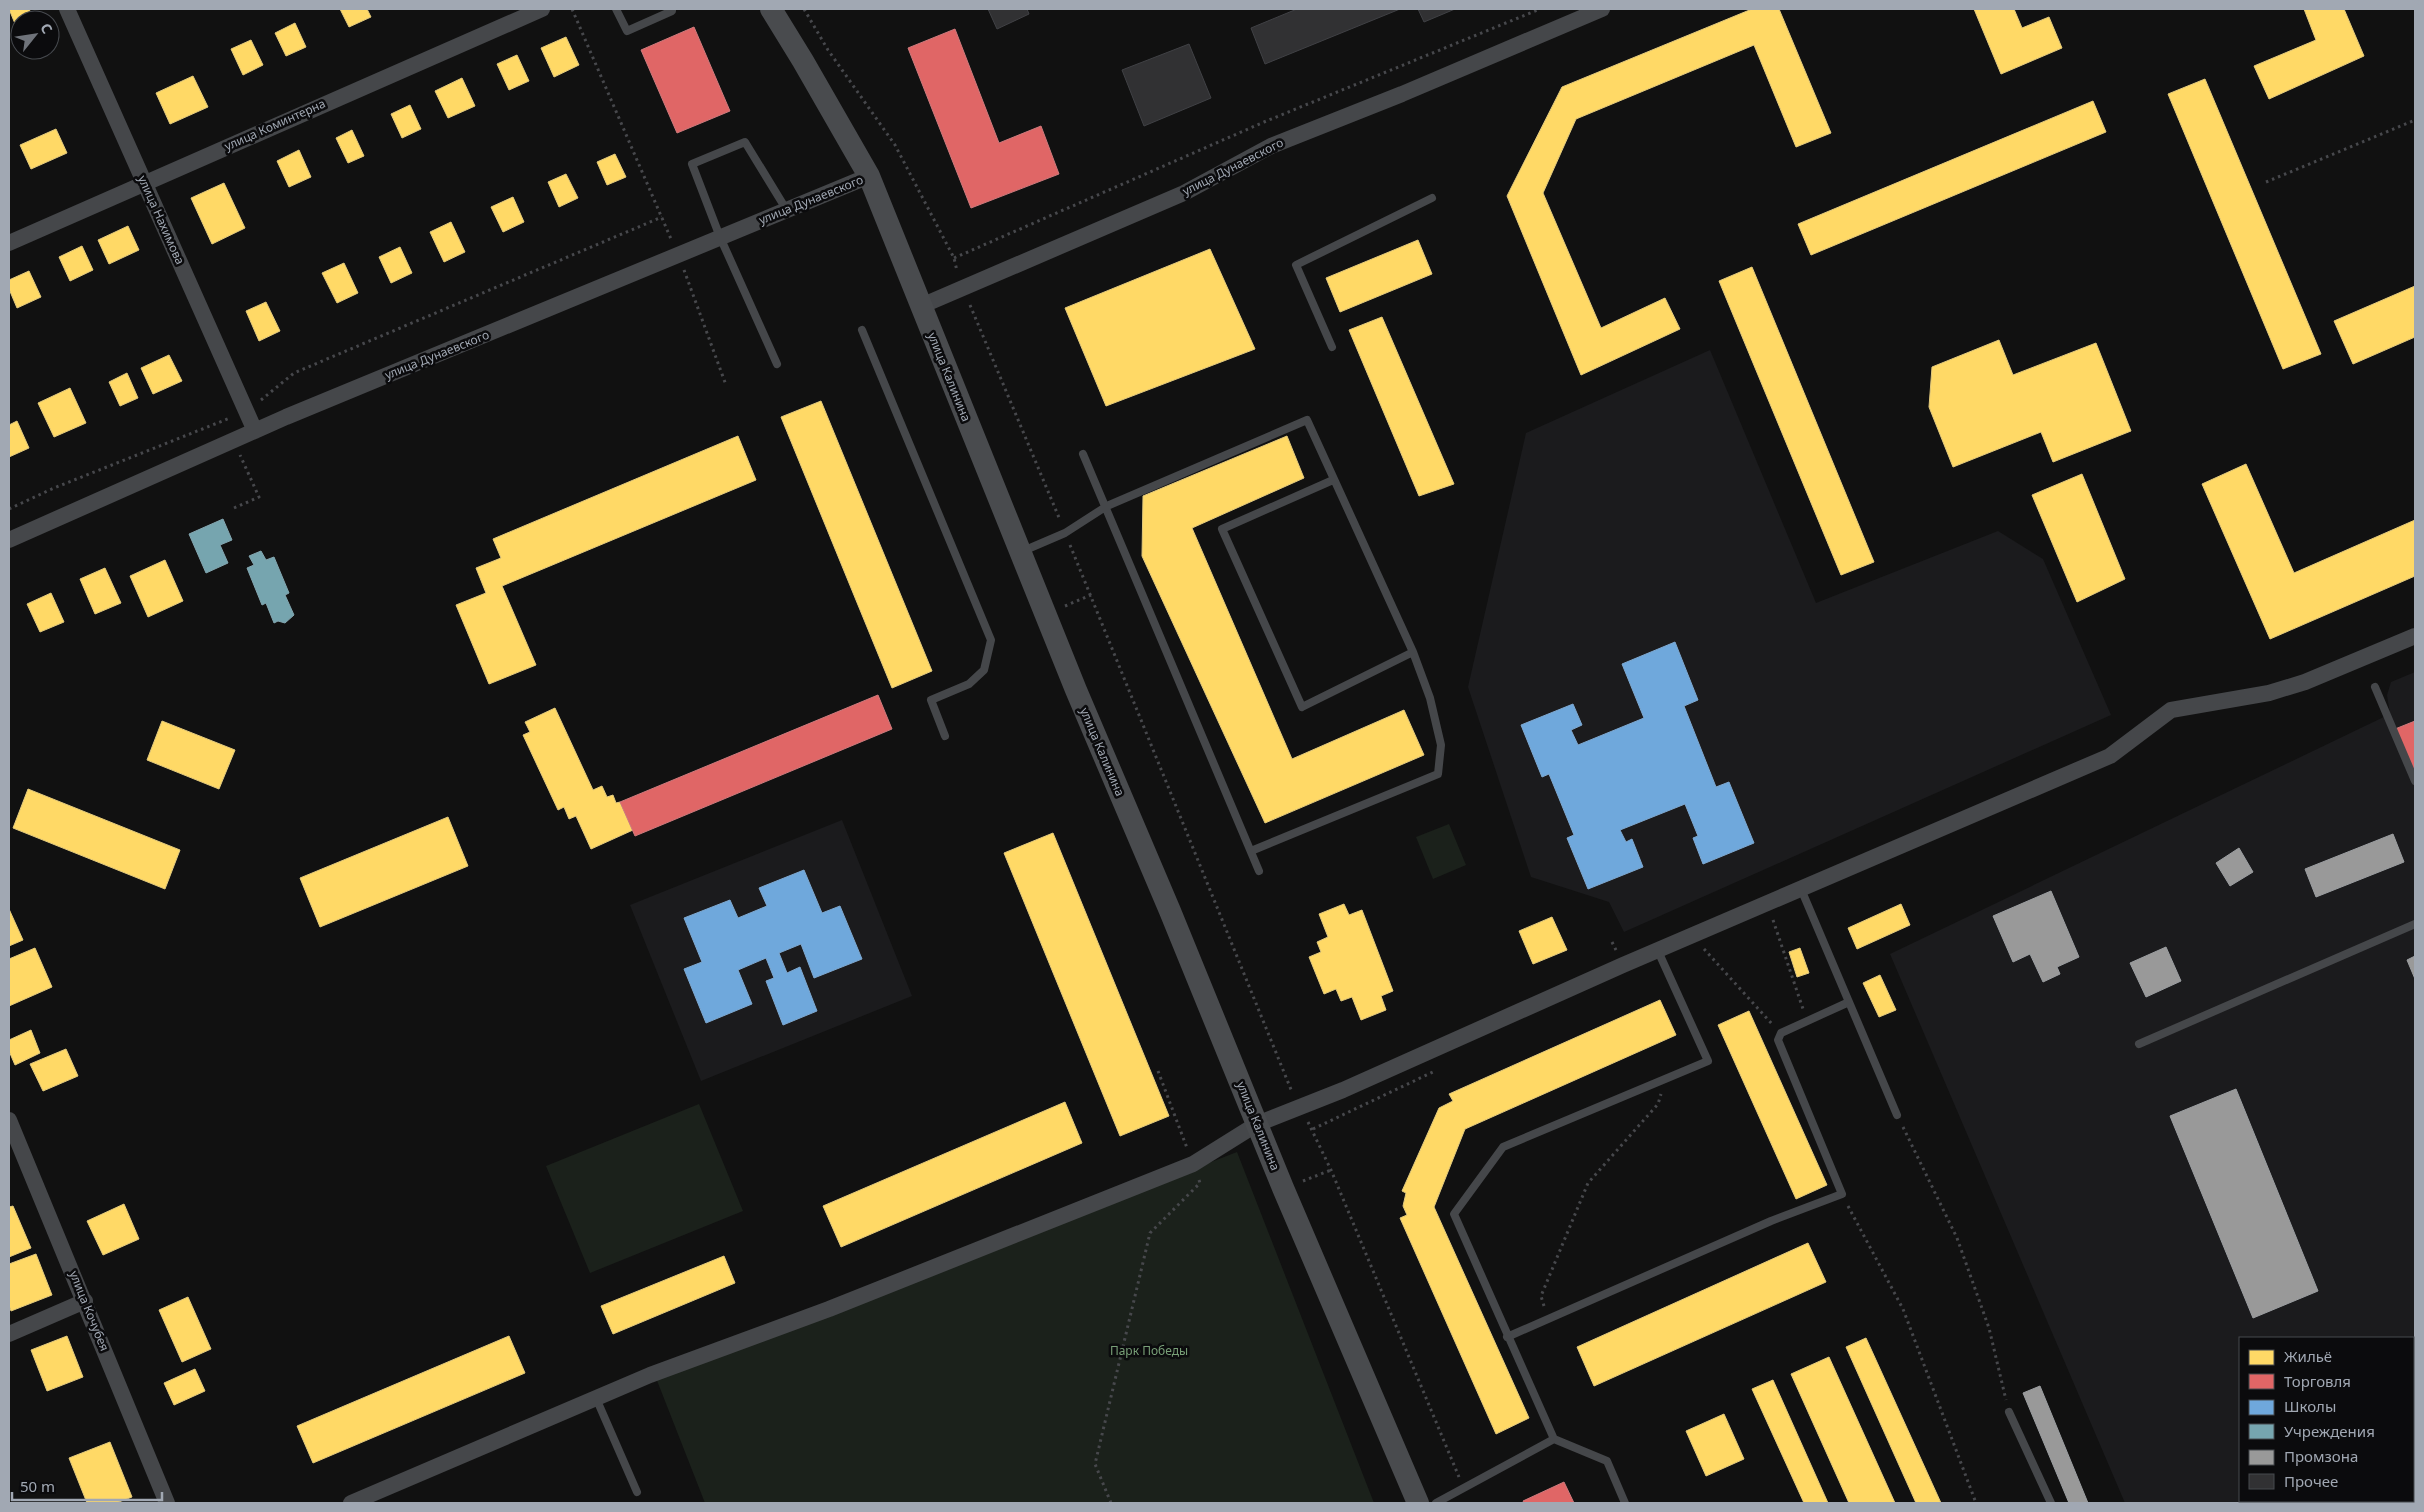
<svg xmlns="http://www.w3.org/2000/svg" width="2424" height="1512" font-family="'Noto Sans',sans-serif">
  <style>
    .built { fill: #1b1b1d; fill-rule: evenodd }
    .green { fill: #1b211b }
    .homes { fill: #ffd966; stroke: #e3ca7d }
    .shops { fill: #e06666; stroke: #cd7a7d }
    .schools { fill: #6fa8dc; stroke: #7ea8d0 }
    .public { fill: #76a5af; stroke: #83a6b0 }
    .industry { fill: #999; stroke: #9b9ea1 }
    .building { fill: #313133; stroke: #404145 }
    .lines { fill: none; stroke-linecap: round; stroke-linejoin: round }
    .path { stroke: #47484c; stroke-width: 3; stroke-dasharray: 2.5 4; stroke-linecap: butt }
    .service { stroke: #45474a; stroke-width: 8 }
    .minor { stroke: #45474a; stroke-width: 16 }
    .secondary { stroke: #494b4e; stroke-width: 22 }
    .labels { text-anchor: middle; stroke-width: 5; stroke-linejoin: round; paint-order: stroke }
    .street-label { font-size: 12px; fill: #a1a8b3; stroke: #0b0b0d }
    .park-label { font-size: 12px; fill: #789f77; stroke: #0b0b0d }
  </style>
  <rect width="100%" height="100%" fill="#111"/>
  <path class="built" d="M1710 350 1816 603 1998 531 2043 559 2111 715 1624 932 1609 902 1531 877 1468 687 1526 433Z
    M2415 672V1503H2125L1890 954 2390 714 2387 695 2391 682ZM2240 1338H2413V1501H2240Z
    M842 820 912 996 701 1081 630 905Z"/>
  <path class="green" d="M1449 824 1466 865 1433 879 1416 837Z
    M699 1104 743 1211 590 1273 546 1166Z
    M1237 1152 1374 1503H705L656 1378Z"/>
  <path class="homes" d="M9 9H29L34 20H20L18 31Z
    M340 9H367L371 17 349 27Z
    M1752 9H1779L1831 133 1796 147 1754 45 1576 119 1543 193 1601 328 1665 298 1680 329 1581 375 1507 196 1562 87Z
    M1974 9H2014L2022 28 2049 17 2062 48 2001 74Z
    M2304 9H2344L2364 56 2269 99 2254 66 2316 40Z
    M295 23 306 47 286 56 275 33Z
    M566 37 579 65 554 77 541 48Z
    M251 40 263 65 243 75 231 49Z
    M517 55 529 81 509 90 497 64Z
    M193 76 208 107 170 124 156 93Z
    M462 78 475 106 448 118 435 91Z
    M2205 79 2321 354 2283 369 2168 94Z
    M2093 101 2106 132 1811 255 1798 224Z
    M410 105 421 129 402 138 391 114Z
    M56 129 67 153 31 169 20 145Z
    M352 130 364 156 348 163 336 138Z
    M299 150 311 177 289 187 277 161Z
    M615 154 626 177 607 185 597 162Z
    M566 174 578 198 559 207 548 182Z
    M224 183 245 228 212 244 191 198Z
    M513 197 524 222 503 232 491 207Z
    M451 222 465 252 444 262 430 232Z
    M128 226 139 250 109 264 98 240Z
    M1418 240 1432 274 1340 312 1326 278Z
    M82 246 93 270 70 281 59 257Z
    M400 247 412 273 391 283 379 257Z
    M1210 249 1255 349 1106 406 1065 308Z
    M344 263 358 293 337 303 322 273Z
    M1752 267 1874 562 1841 575 1719 281Z
    M29 271 41 297 17 308 9 289V280Z
    M2415 286V337L2353 364 2334 321Z
    M266 302 280 331 259 341 246 311Z
    M1382 317 1454 484 1419 496 1349 330Z
    M1999 340 2013 375 2096 343 2131 431 2053 462 2041 432 1953 467 1929 407 1932 367Z
    M169 355 182 381 153 394 141 368Z
    M127 373 138 398 120 406 109 382Z
    M70 388 86 423 54 437 38 403Z
    M821 401 932 671 892 688 781 417Z
    M17 421 29 448 9 457V425Z
    M738 436 756 480 502 586 536 665 489 684 456 605 486 593 476 568 501 558 493 539Z
    M1287 436 1304 478 1192 528 1292 759 1404 710 1424 755 1265 823 1142 556 1143 496Z
    M2246 464 2294 573 2415 520V576L2270 639 2202 484Z
    M2082 474 2125 579 2077 602 2032 495Z
    M165 560 183 601 148 617 130 576Z
    M105 568 121 603 95 614 80 579Z
    M51 593 64 622 40 632 27 604Z
    M555 708 593 790 602 786 607 797 613 795 616 803 620 802 633 830 591 849 576 816 569 819 564 807 558 810 523 735 530 732 525 722Z
    M162 721 235 750 219 789 147 760Z
    M28 789 180 850 165 889 13 828Z
    M448 817 468 866 320 927 300 878Z
    M1053 833 1169 1116 1120 1136 1004 853Z
    M1344 904 1349 915 1362 910 1393 991 1381 996 1386 1010 1361 1020 1352 997 1341 1001 1336 989 1324 994 1309 957 1321 952 1317 942 1328 937 1319 914Z
    M1901 904 1910 925 1857 949 1848 928Z
    M9 909 23 940 9 946Z
    M1552 917 1567 950 1533 964 1519 931Z
    M35 948 52 987 9 1006V959Z
    M1800 948 1809 973 1797 977 1789 952Z
    M1880 975 1896 1010 1879 1017 1863 983Z
    M1660 1000 1676 1035 1465 1129 1434 1207 1529 1418 1496 1434 1400 1218 1407 1215 1403 1206 1406 1193 1402 1191 1439 1108 1453 1101 1449 1094Z
    M1749 1011 1827 1185 1796 1199 1718 1025Z
    M31 1030 40 1053 15 1065 9 1051V1040Z
    M66 1049 78 1076 43 1091 30 1064Z
    M1065 1102 1082 1143 841 1247 823 1206Z
    M124 1204 139 1239 103 1255 87 1221Z
    M13 1206 31 1248 9 1257V1207Z
    M1808 1243 1826 1282 1594 1386 1577 1347Z
    M36 1254 52 1295 11 1311 9 1305V1264Z
    M724 1256 735 1283 613 1334 601 1306Z
    M188 1297 211 1349 182 1362 159 1310Z
    M67 1336 83 1377 47 1391 31 1350Z
    M509 1336 525 1373 313 1463 297 1426Z
    M1866 1338 1941 1503H1916L1846 1347Z
    M1829 1357 1895 1503H1849L1791 1374Z
    M195 1369 205 1391 174 1405 164 1383Z
    M1773 1380 1828 1503H1804L1752 1389Z
    M1724 1414 1744 1459 1706 1476 1686 1431Z
    M110 1442 132 1497 116 1503H87L69 1458Z"/>
  <path class="shops" d="M694 27 730 111 677 133 641 50Z
    M955 29 999 143 1041 126 1059 174 971 208 908 48Z
    M878 695 892 729 635 836 620 802Z
    M2415 721V774L2395 729Z
    M1564 1482 1574 1503H1524L1523 1501Z"/>
  <path class="schools" d="M1675 642 1698 700 1684 706 1716 787 1729 782 1754 843 1703 864 1693 838 1698 836 1685 804 1620 830 1626 842 1632 839 1643 867 1588 889 1567 838 1574 835 1549 774 1542 777 1521 725 1573 704 1582 725 1571 730 1578 745 1644 718 1622 664Z
    M804 870 822 913 840 906 862 959 814 978 801 944 779 953 787 973 800 967 817 1011 783 1025 766 981 774 978 766 958 738 970 752 1004 706 1023 684 969 702 962 684 918 730 900 738 918 767 906 759 888Z"/>
  <path class="public" d="M223 519 232 540 220 545 228 563 206 573 189 534Z
    M261 551 266 560 274 557 289 593 285 595 294 615 285 623 278 621 274 623 266 603 262 605 247 568 254 565 249 556Z"/>
  <path class="industry" d="M2393 834 2404 862 2316 897 2305 869Z
    M2239 848 2253 872 2230 886 2216 863Z
    M2051 891 2079 957 2057 967 2060 974 2043 982 2030 954 2013 962 1993 916Z
    M2166 947 2181 981 2146 997 2130 963Z
    M2415 956V979L2407 960Z
    M2236 1089 2318 1291 2253 1318 2170 1116Z
    M2415 1345V1402L2413 1396V1346Z
    M2040 1386 2088 1503H2069L2023 1393Z"/>
  <path class="building" d="M988 9H1027L1029 14 997 29Z
    M1297 9H1400L1265 64 1251 28Z
    M1418 9H1455L1424 22Z
    M1189 44 1211 98 1144 126 1122 70Z"/>
  <g class="lines">
    <path class="path" d="M572 9 671 239
      M804 9 828 50 895 145 954 258 957 271
      M2266 182 2415 120
      M954 258 1264 122 1540 9
      M684 270 726 385
      M970 305 1060 520
      M261 400 294 373 662 217
      M234 508 259 497 240 455
      M9 509 54 488 230 418
      M1070 545 1292 1092
      M1065 606 1091 595
      M1773 920 1803 1009
      M1612 942 1616 950
      M1704 949 1772 1024
      M1158 1071 1187 1148
      M1308 1122 1331 1170 1459 1477
      M1903 1127 1957 1238 1989 1328 2006 1400
      M1313 1129 1435 1071
      M1303 1181 1331 1170
      M1848 1206 1903 1309 1976 1503
      M1544 1306 1541 1296 1588 1183 1658 1104 1661 1094
      M1111 1503 1095 1464 1150 1233 1200 1183 1199 1180"/>
    <path class="service" d="M616 9 627 31 672 11V9
      M862 330 991 640 984 670 969 684 931 700 945 736
      M1332 347 1296 265 1432 198
      M777 364 720 237 692 164 745 142 786 209
      M1083 454 1259 871
      M1333 480 1222 529 1302 707 1413 652
      M1023 551 1065 533 1107 506 1307 420 1413 652 1430 698 1441 745 1438 774 1251 851
      M2375 687 2415 781
      M1801 889 1897 1115
      M2139 1044 2415 924
      M1507 1337 1771 1221 1842 1194 1778 1040 1781 1033 1849 1002
      M596 1398 637 1492
      M2009 1412 2051 1503
      M1436 1503 1554 1439
      M1625 1503 1607 1461 1554 1439 1454 1214 1503 1147 1708 1061 1658 951"/>
    <path class="minor" d="M67 9 255 431
      M9 243 542 9
      M921 306 1184 193 1271 146 1402 94 1602 9
      M9 540 286 417 869 176
      M9 1120 167 1503
      M9 1334 85 1301
      M351 1503 650 1375 829 1309 1193 1164 1257 1124 1343 1090 1623 965 2110 756 2171 710 2269 693 2305 682 2415 636"/>
    <path class="secondary" d="M771 9 803 61 869 176 1076 690 1170 911 1283 1188 1418 1503"/>
  </g>
  <g class="labels">
    <g class="street-label">
      <text transform="translate(275 125) rotate(-24)" y="4">улица Коминтерна</text>
      <text transform="translate(1233 167) rotate(-27)" y="4">улица Дунаевского</text>
      <text transform="translate(811 200) rotate(-22)" y="4">улица Дунаевского</text>
      <text transform="translate(161 220) rotate(66)" y="4">улица Нахимова</text>
      <text transform="translate(437 355) rotate(-22)" y="4">улица Дунаевского</text>
      <text transform="translate(949 377) rotate(68)" y="4">улица Калинина</text>
      <text transform="translate(1102 752) rotate(67)" y="4">улица Калинина</text>
      <text transform="translate(1258 1126) rotate(68)" y="4">улица Калинина</text>
      <text transform="translate(89 1311) rotate(68)" y="4">улица Кочубея</text>
    </g>
    <g class="park-label">
      <text x="1149" y="1355">Парк Победы</text>
    </g>
  </g>
  <rect width="2424" height="1512" fill="none" stroke="#a1a8b3" stroke-width="20"/>
  <rect x="2239" y="1337" width="175" height="165" fill="#0b0b0d" stroke="#474a4f"/>
  <rect x="2249" y="1350" width="25" height="15" fill="#ffd966" stroke="#474a4f"/>
  <text x="2284" y="1362" font-size="15" fill="#a1a8b3">Жильё</text>
  <rect x="2249" y="1374" width="25" height="15" fill="#e06666" stroke="#474a4f"/>
  <text x="2284" y="1387" font-size="15" fill="#a1a8b3">Торговля</text>
  <rect x="2249" y="1400" width="25" height="15" fill="#6fa8dc" stroke="#474a4f"/>
  <text x="2284" y="1412" font-size="15" fill="#a1a8b3">Школы</text>
  <rect x="2249" y="1424" width="25" height="15" fill="#76a5af" stroke="#474a4f"/>
  <text x="2284" y="1437" font-size="15" fill="#a1a8b3">Учреждения</text>
  <rect x="2249" y="1450" width="25" height="15" fill="#999999" stroke="#474a4f"/>
  <text x="2284" y="1462" font-size="15" fill="#a1a8b3">Промзона</text>
  <rect x="2249" y="1474" width="25" height="15" fill="#313133" stroke="#474a4f"/>
  <text x="2284" y="1487" font-size="15" fill="#a1a8b3">Прочее</text>
  <g transform="translate(35 35) rotate(60)"><circle r="24" fill="#0b0b0d" stroke="#474a4f"/>
  <path d="M0-4L9 19L0 12L-9 19Z" fill="#6f737a"/>
  <text y="-8" font-size="14" font-weight="bold" text-anchor="middle" fill="#a1a8b3">С</text>
  </g>
  <path d="M12 1492v8h150v-8" fill="none" stroke="#a1a8b3" stroke-width="2.5"/>
  <text x="20" y="1492" font-size="15" fill="#a1a8b3" stroke="#0b0b0d" stroke-width="4" paint-order="stroke">50 m</text>
</svg>
